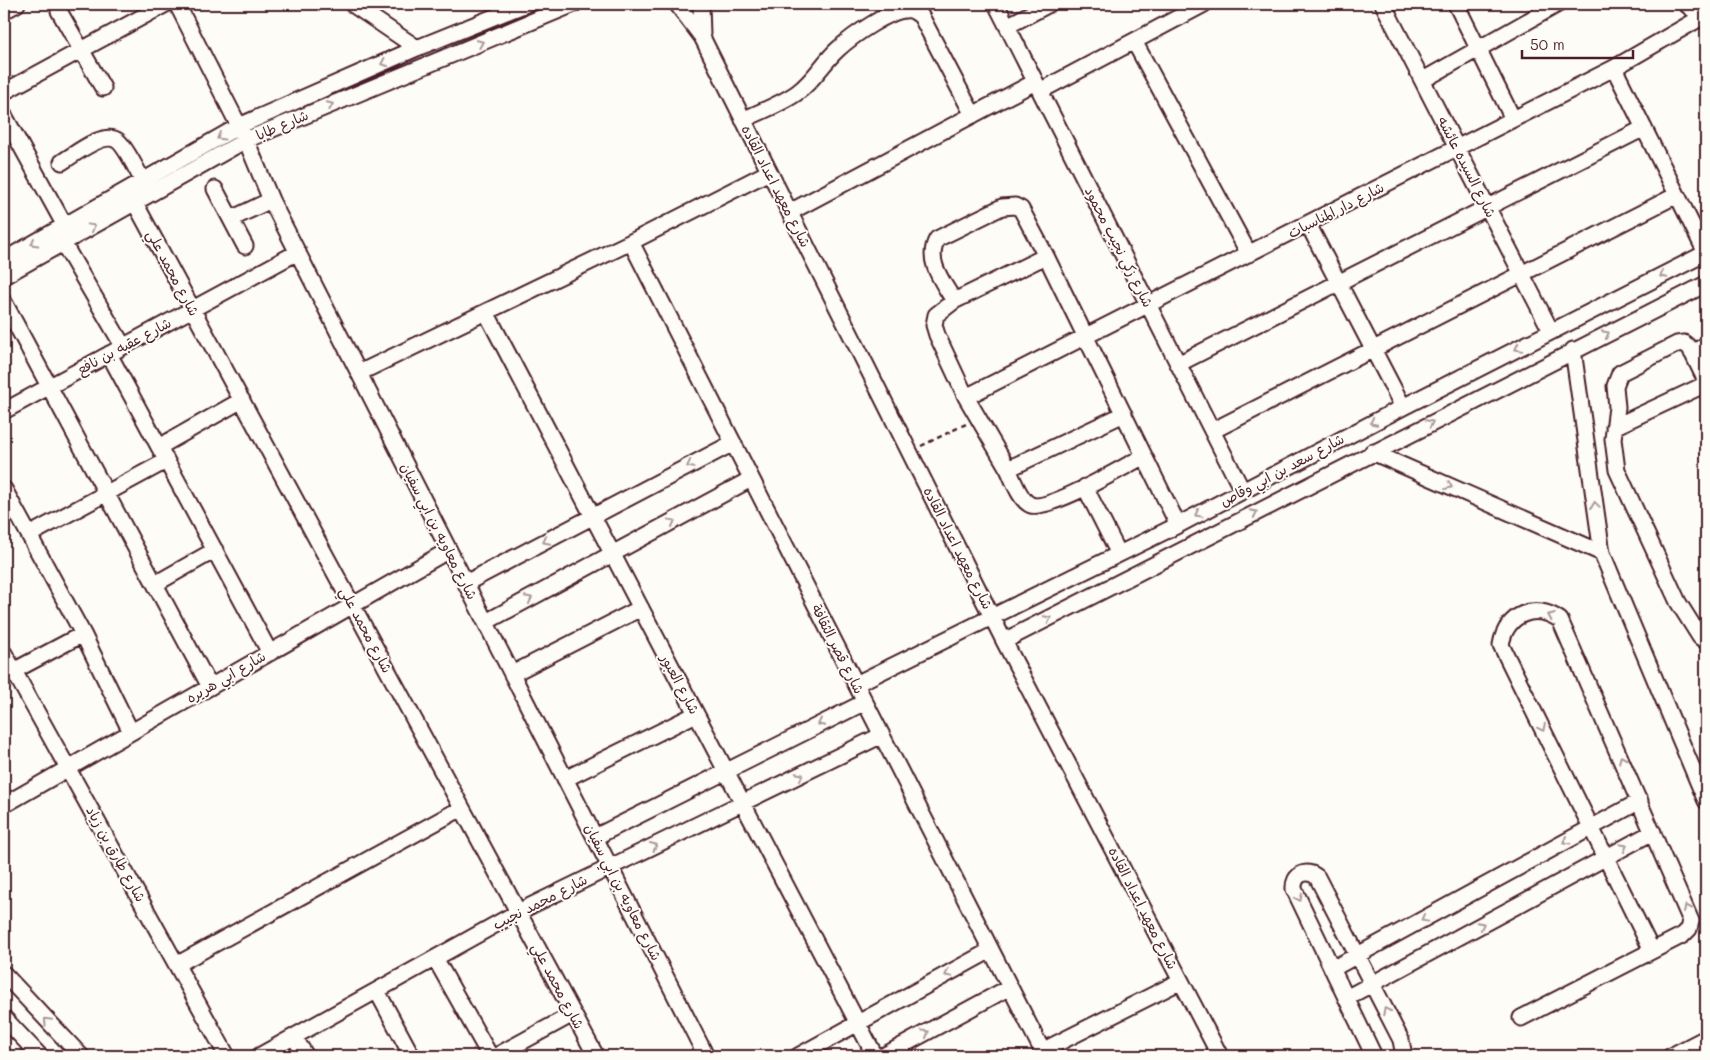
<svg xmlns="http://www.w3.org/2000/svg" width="1710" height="1060" font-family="Mali,'Playpen Sans Arabic',sans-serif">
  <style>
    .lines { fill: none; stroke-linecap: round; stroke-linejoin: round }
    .minor-casing { stroke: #4a1f2b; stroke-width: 19 }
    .path { stroke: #4a1f2b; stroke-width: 2.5; stroke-dasharray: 5 4; stroke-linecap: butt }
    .minor { stroke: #fdfcf7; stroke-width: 15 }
    .oneway { stroke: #ac999b }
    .labels { text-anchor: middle; stroke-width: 4; stroke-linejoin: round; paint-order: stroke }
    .street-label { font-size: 14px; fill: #4a1f2b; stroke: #fdfcf7 }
  </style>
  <rect width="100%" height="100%" fill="#fdfcf7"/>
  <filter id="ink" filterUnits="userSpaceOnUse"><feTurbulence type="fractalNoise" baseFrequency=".02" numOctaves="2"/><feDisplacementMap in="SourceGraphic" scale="10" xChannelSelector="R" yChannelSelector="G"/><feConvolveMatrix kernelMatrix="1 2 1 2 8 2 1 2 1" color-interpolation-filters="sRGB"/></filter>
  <g filter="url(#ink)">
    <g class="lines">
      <g class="minor-casing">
        <path id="minor" d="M177 4 246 140 271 200 706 1056
          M352 4 417 48
          M677 4 702 37 1004 641 1220 1056
          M701 4 702 35
          M996 4 1242 490
          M1383 4 1551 331
          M1456 4 1513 119
          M1686 4 1706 20
          M4 11 17 4
          M59 11 103 88
          M1007 26 1049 4
          M1134 41 1249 254
          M1614 68 1706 253
          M1423 80 1558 4
          M1040 91 1204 4
          M4 92 166 4
          M4 115 65 226
          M743 120C761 111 782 104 798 92 814 80 823 63 837 50 851 37 892 7 911 10 914 11 918 14 921 16L973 115
          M62 162C74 155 104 130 118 141 126 147 137 171 143 181
          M215 189 245 246
          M135 203 596 1056
          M790 212 1035 82
          M231 219 271 200
          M1308 224 1403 407
          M631 242 1045 1056
          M63 243 123 346
          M1046 256 954 301 936 315 934 325 937 335 966 397 1008 469 1124 414
          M4 260 239 126 417 48 526 4
          M4 276 246 140 574 4
          M954 301C943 282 925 261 937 239L1002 207 1015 206 1021 209 1046 256 1178 525
          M4 302 210 687
          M486 312 875 1056
          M1573 350 1602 553 1706 801
          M1692 353 1706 345
          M109 354 270 653
          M1178 364 1644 128
          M359 373 631 242 769 172
          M1706 381 1690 348 1684 343 1677 344 1620 373 1615 386 1617 407 1613 439 1617 470 1678 602 1700 637 1706 641
          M966 397 1614 68 1702 17
          M4 411 298 252
          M1614 427 1706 384
          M1212 431 1677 195
          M159 447 242 400
          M1372 452 1602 553
          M1008 469C1013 479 1020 501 1031 505 1048 511 1126 466 1144 456
          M1085 487 1119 554
          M4 489 83 634 131 732
          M29 535 166 461
          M466 583 733 443
          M155 584 215 550
          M486 622 751 479
          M1004 641 1706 284
          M4 653 227 1056
          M512 674 641 608
          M4 676 83 634
          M856 684 1178 525 1403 407 1706 253
          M565 779 696 714
          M4 805 449 550
          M595 837 865 702
          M435 958 490 1056
          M178 964 462 808
          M1332 969 1640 801
          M4 974 81 1056
          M377 991 412 1056
          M1346 998 1653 832
          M4 1018 40 1056
          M1521 1018 1683 935 1689 929 1691 921 1560 620C1535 602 1506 614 1501 645L1652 951
          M294 1037 306 1056
          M1042 1051 1181 981
          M259 1056 518 912 882 735
          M496 1056 573 1014
          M798 1056 991 950
          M883 1056 1010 987
          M1374 1056 1294 889C1293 875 1306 868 1317 877L1401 1040 1404 1056
          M1671 1056 1706 1038"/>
      </g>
      <path class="path" d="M921 446 966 424"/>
      <use href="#minor" class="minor"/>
    </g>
    <defs><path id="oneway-chevron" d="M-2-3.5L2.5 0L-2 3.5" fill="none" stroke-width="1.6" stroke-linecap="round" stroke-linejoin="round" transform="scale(1.25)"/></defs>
    <g class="oneway">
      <use href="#oneway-chevron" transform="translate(480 43) rotate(-23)"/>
      <use href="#oneway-chevron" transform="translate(384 63) rotate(156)"/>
      <use href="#oneway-chevron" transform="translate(330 105) rotate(-23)"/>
      <use href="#oneway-chevron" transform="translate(220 137) rotate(150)"/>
      <use href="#oneway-chevron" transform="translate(92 227) rotate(-29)"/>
      <use href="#oneway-chevron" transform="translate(34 243) rotate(150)"/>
      <use href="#oneway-chevron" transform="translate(1663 275) rotate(153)"/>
      <use href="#oneway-chevron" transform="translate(1606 334) rotate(-27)"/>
      <use href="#oneway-chevron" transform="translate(1518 348) rotate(153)"/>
      <use href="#oneway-chevron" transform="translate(1373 422) rotate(153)"/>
      <use href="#oneway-chevron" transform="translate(1430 423) rotate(-27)"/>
      <use href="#oneway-chevron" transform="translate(690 465) rotate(153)"/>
      <use href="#oneway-chevron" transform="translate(1449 486) rotate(24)"/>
      <use href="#oneway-chevron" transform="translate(1595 505) rotate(-98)"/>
      <use href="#oneway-chevron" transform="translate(1254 513) rotate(-27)"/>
      <use href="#oneway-chevron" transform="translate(1198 514) rotate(151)"/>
      <use href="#oneway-chevron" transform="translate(672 522) rotate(-29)"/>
      <use href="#oneway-chevron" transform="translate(546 541) rotate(152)"/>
      <use href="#oneway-chevron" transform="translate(529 599) rotate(-28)"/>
      <use href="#oneway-chevron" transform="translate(1551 616) rotate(-155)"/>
      <use href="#oneway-chevron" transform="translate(1048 619) rotate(-27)"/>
      <use href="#oneway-chevron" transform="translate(821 723) rotate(153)"/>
      <use href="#oneway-chevron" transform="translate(1542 728) rotate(64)"/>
      <use href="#oneway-chevron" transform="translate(1622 759) rotate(-114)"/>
      <use href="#oneway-chevron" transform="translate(800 776) rotate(-27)"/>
      <use href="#oneway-chevron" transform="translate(1566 841) rotate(151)"/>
      <use href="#oneway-chevron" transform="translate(654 846) rotate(-25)"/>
      <use href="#oneway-chevron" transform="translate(1624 847) rotate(-28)"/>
      <use href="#oneway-chevron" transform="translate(1299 898) rotate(64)"/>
      <use href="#oneway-chevron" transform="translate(1687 908) rotate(-114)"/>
      <use href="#oneway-chevron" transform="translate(1424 919) rotate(151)"/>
      <use href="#oneway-chevron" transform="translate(1481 925) rotate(-28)"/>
      <use href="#oneway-chevron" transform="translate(948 974) rotate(151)"/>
      <use href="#oneway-chevron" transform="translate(1386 1011) rotate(-117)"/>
      <use href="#oneway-chevron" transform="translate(47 1021) rotate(-133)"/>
      <use href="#oneway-chevron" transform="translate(926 1033) rotate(-29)"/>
    </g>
  </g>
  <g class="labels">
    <g class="street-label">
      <text transform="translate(282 125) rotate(-23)" y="5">شارع طابا</text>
      <text transform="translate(1467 167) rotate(63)" y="5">شارع السيده عائشه</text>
      <text transform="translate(776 186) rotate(63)" y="5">شارع معهد اعداد القاده</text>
      <text transform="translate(1336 210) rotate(-27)" y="5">شارع دار المناسبات</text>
      <text transform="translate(1119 247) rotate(63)" y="5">شارع زكي نجيب محمود</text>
      <text transform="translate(173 273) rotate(62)" y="5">شارع محمد علي</text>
      <text transform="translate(124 346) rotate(-28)" y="5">شارع عقبه بن نافع</text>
      <text transform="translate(1282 470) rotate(-28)" y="5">شارع سعد بن ابي وقاص</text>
      <text transform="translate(439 531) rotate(63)" y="5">شارع معاويه بن ابي سفيان</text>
      <text transform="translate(958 548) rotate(63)" y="5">شارع معهد اعداد القاده</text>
      <text transform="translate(366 630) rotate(62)" y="5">شارع محمد علي</text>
      <text transform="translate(838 649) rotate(63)" y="5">شارع قصر الثقافة</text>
      <text transform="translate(226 677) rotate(-30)" y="5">شارع ابي هريره</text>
      <text transform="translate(680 684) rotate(62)" y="5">شارع العبور</text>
      <text transform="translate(116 854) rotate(61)" y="5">شارع طارق بن زياد</text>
      <text transform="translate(623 892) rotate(63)" y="5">شارع معاويه بن ابي سفيان</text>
      <text transform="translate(540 902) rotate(-27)" y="5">شارع محمد نجيب</text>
      <text transform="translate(1143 908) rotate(63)" y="5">شارع معهد اعداد القاده</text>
      <text transform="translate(558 986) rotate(62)" y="5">شارع محمد علي</text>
    </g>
  </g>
  <rect width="1710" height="1060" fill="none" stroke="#fdfcf7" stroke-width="20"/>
  <rect x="10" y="10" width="1690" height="1040" fill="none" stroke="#4a1f2b" stroke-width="2" filter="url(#ink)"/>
  <path d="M1522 50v8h111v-8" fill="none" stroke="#4a1f2b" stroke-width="2.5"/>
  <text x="1530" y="50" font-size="15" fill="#4a1f2b" stroke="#fdfcf7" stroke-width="4" paint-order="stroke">50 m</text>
</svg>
